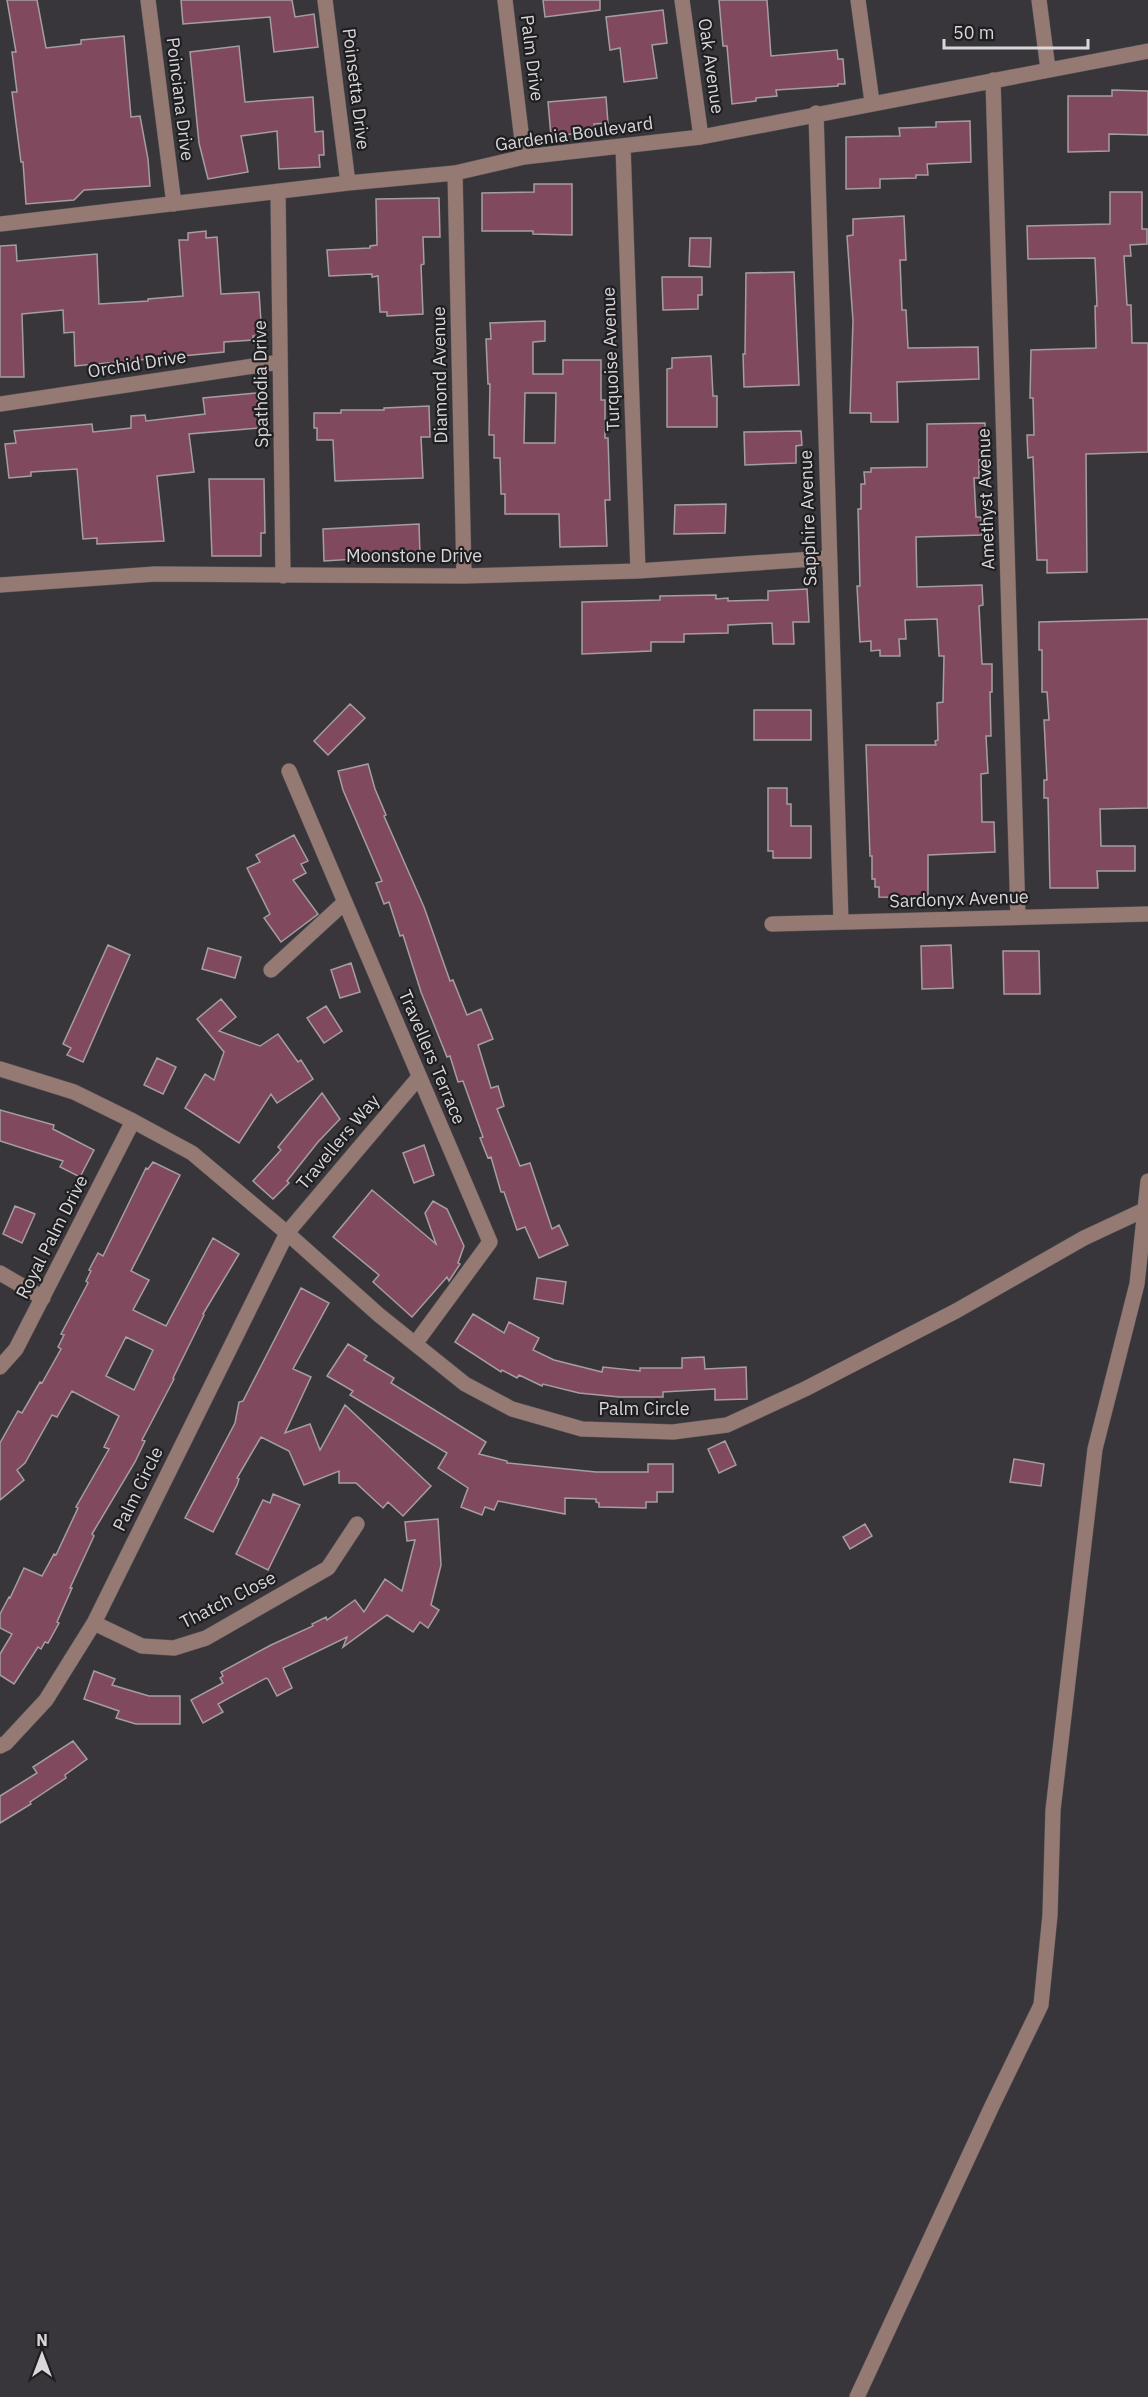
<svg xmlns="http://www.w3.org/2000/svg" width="1148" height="2397" font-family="'IBM Plex Sans',sans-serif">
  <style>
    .building { fill: #81495e; stroke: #a49ea0; stroke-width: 1.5; fill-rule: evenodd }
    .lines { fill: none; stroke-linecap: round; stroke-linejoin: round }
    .minor-casing { stroke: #565358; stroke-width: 16 }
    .minor { stroke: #957973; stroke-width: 15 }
    .labels { text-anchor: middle; stroke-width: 4.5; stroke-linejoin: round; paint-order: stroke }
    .street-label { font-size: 18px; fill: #d9d7da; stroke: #1f1e20 }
  </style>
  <rect width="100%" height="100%" fill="#39363b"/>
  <path class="building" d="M7 0H37L46 48 81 44V40L124 36 131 117 140 116 148 159 150 186 84 190 74 200 26 204 23 162H21L12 92H17L12 52H16Z
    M181 0H292L295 17 314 14 318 47 274 52 270 17 183 24Z
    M543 0H600V10L545 17Z
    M719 0H767L771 56 837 50 838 59H843L845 84H838V86L776 90 777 96 756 98V101L732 104 727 46H723Z
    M663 10 667 43 652 45 657 78 624 82 620 48 610 50 606 17Z
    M239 46 245 102 313 97 315 132 323 131 324 155H319L320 167 279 169 277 131 241 136 248 172 208 179 199 143 190 52Z
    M1112 90 1148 91V135L1109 134V151L1068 152V96H1112Z
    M606 97 608 123 594 124 595 132 551 136 548 102Z
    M970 121 971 162 927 164 928 175H916V178L880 179V188L846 189V137L900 136 899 128 936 127V122Z
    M534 184H572V235L533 234V231H482V193L534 192Z
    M1110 192H1142V229H1147V244L1130 245 1131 256H1124L1127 305H1131L1132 343H1148V452L1086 454 1087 572 1047 573V560H1037L1033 457 1028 458 1027 435H1034L1033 398H1030L1031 350 1096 348 1095 306H1097L1095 258 1028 259 1027 226 1110 224Z
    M439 198 440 237H423L424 264 421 265 423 314 387 316V312H380L378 276 372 277V274L329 276 327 250 370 248V246L377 245 376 199Z
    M904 216 906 260H900L902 310H906L908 348 978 347 979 379 897 382 898 422H871V413H850L853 321 847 236 853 235V219Z
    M206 231V238L217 237 221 294 259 292 262 336H253V340L224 342V352L75 366 74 332 64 333 63 310 22 314 24 377H0V246L16 245 17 261 97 254 99 304 148 301V299L183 296 179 240H188V233Z
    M690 238H711L710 267 689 266Z
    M794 272 799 385 744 387 743 354H745L746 273Z
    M662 277H702V295H698V309L663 310Z
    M545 321V341L533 342V374H563V360H601V400H605V438H608L610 500H605L607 546 560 547 559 514H505V494H501L500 458H494V435H489L490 384H488L486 339H491L490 323ZM525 393H556L555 443H524Z
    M711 356 713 396H717V427H667V369L672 368V358Z
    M257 393 260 428 189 434 194 472 157 476 164 541 97 544V538L83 539 77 469 31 472V476L9 478 5 444 16 443 14 431 92 424 93 432 131 428V416L145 415 146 421 205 414 203 398Z
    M429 406 430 437H421L423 478 335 481 333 440H317V428H314V413H341V410H384V408Z
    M985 423 986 460H979V478H974L976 517H981L982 535 916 537 917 587 982 585 983 605 979 606 982 664H992V692H990L991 736H986L988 773 981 774 982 822H994L995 852 928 855V898L879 897V887H875V879H872V856H870L866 745H936L935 741 938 740 937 703 943 702 944 656H939L937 619 905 620 906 639H899L900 656H880V650L871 651V641L860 642 857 586H860L858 509H861V484H865L864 472H871V468L927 467V424Z
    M801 431 802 445 796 446V463L745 465 744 432Z
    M209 479H264L265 533H261V556H212Z
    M726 504 725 533 674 534 675 505Z
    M419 524 420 555 324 561 323 529Z
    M807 589 809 622H793L794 644H773L772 623 728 625V633L684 634V642H651V651L582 654V602L660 600V596L716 595V599L728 598V601L768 600V591Z
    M1148 619V808L1100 809 1101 846H1135V871H1097L1098 888H1050L1048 798H1044V780H1047L1044 720H1049L1047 692H1042V650H1039V622Z
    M350 704 365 718 328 755 314 741Z
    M754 710H811V740H754Z
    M368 764 375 789 386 815 384 816 424 907 450 981 453 980 467 1015 481 1009 493 1039 478 1045 491 1088 498 1086 504 1106 497 1109 520 1166 530 1163 552 1229 559 1225 568 1245 539 1258 525 1227 517 1230 504 1192H501L491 1157 488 1158 480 1138 483 1137 463 1081 458 1082 450 1056 447 1057 421 992 403 935 400 936 389 902 384 904 376 883 382 881 343 790 338 771Z
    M768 788H787V804H791V826H811V858H773V851H768Z
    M294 835 308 861 301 864 306 873 293 880 318 914 281 942 264 918 270 914 247 868 260 862 256 855Z
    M108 945 130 955 83 1062 67 1055 71 1048 63 1044Z
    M951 945 953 988 922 989 921 946Z
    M208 948 241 957 235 978 202 969Z
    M1003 951H1039L1040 994H1004Z
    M351 963 360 992 340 998 331 970Z
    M221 999 236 1017 219 1031 260 1046 278 1034 298 1062 301 1060 313 1079 277 1103 271 1094 239 1143 185 1108 205 1074 214 1080 224 1052 197 1019Z
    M326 1006 342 1031 324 1043 307 1018Z
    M157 1058 176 1067 163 1094 144 1085Z
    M322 1093 340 1119 318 1142 287 1181 289 1183 273 1199 253 1181 281 1150 278 1147Z
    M0 1110 54 1125 53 1129 94 1150 80 1177 60 1167 63 1161 0 1141Z
    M424 1145 434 1175 414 1183 403 1153Z
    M153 1162 180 1175 131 1271 149 1280 133 1310 166 1326 213 1238 239 1254 203 1314 204 1315 173 1378 174 1379 142 1440 145 1441 135 1462 92 1534 94 1536 70 1588H72L57 1622 59 1623 48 1643 45 1642 41 1649 38 1647 14 1684 0 1675V1654L12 1634 0 1628V1614L9 1597 10 1598 24 1568 42 1576 54 1554 56 1555 78 1508 76 1507 109 1449 104 1447 119 1416 72 1391 57 1417 52 1415 25 1463 17 1470 24 1480 0 1500V1443L18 1411 22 1413 40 1382 42 1383 61 1349 58 1347 64 1335 61 1334 88 1283 86 1281 91 1271 89 1270 98 1253 103 1256 146 1168 148 1169ZM126 1337 153 1350 134 1390 106 1376Z
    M372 1190 436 1244 425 1213 433 1201 447 1209 464 1246 458 1263 460 1264 449 1281 447 1277 412 1317 373 1282 379 1275 333 1237Z
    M15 1206 35 1214 22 1243 3 1234Z
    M537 1278 566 1282 563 1304 534 1299Z
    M301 1288 329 1303 293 1369 311 1377 285 1433 310 1424 320 1450 345 1405 431 1486 403 1516 388 1502 383 1508 356 1483H339V1471L304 1485 289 1451 261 1437 237 1478 239 1479 237 1485 213 1532 185 1518 235 1423 239 1402 243 1401Z
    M473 1314 504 1333 509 1322 539 1338 533 1350 554 1360 602 1372 603 1367 640 1371V1368H682V1358L704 1357 705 1369 746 1367 747 1399 715 1400V1389L663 1392V1397H619L579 1393 543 1384 542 1386 519 1375 517 1378 502 1370 501 1372 455 1342Z
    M348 1344 367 1356 364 1360 394 1378 391 1383 486 1442 479 1454 507 1461V1463L596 1472H648V1464H673V1492H657V1502H646V1508L599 1507V1503L596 1502V1499L565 1498V1514L498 1501 494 1510 485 1507 482 1515 461 1507 468 1488 438 1468 447 1453 350 1395 353 1391 327 1376Z
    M725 1441 736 1465 719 1473 708 1449Z
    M1014 1459 1044 1464 1041 1486 1010 1482Z
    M273 1494 300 1505 268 1570 236 1554 263 1500 270 1503Z
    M438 1519 441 1565 431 1605 439 1610 428 1628 420 1622 413 1632 387 1615 343 1647 347 1637 283 1668 292 1688 277 1696 268 1679 266 1678 218 1704 223 1712 203 1723 191 1700 223 1683 220 1678 223 1676 221 1672 271 1645 313 1626 312 1624 326 1617 327 1620 355 1600 364 1612 385 1579 402 1591 415 1540 407 1541 405 1522Z
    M865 1524 872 1536 850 1549 843 1537Z
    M94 1671 115 1679 112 1685 149 1696H180V1724H136L116 1718 119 1711 84 1699Z
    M73 1741 87 1759 65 1775 66 1778 30 1802 31 1804 0 1823V1796L37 1773 33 1767Z"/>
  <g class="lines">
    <g class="minor-casing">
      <path id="minor" d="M148 0 174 204
        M325 0 348 183
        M505 0 524 157
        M682 0 701 137
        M858 0 872 102
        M1039 0 1048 69
        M993 80 1018 917
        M816 113 841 922
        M623 146 638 571
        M455 173 464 576
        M278 192 283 576
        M0 224 348 183 455 173 524 157 701 137 1148 51
        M0 404 280 362
        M0 585 155 574 464 576 638 571 828 558
        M289 771 490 1242 415 1344
        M772 924 1148 914
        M271 970 345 902
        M0 1069 74 1092 133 1121 192 1153 287 1233 379 1315 465 1384 512 1409 582 1429 673 1432 727 1425 805 1389 956 1311 1084 1238 1144 1210
        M0 1273 43 1298
        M0 1367 16 1349 133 1121
        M94 1623 142 1646 174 1648 206 1638 328 1568 357 1524
        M0 1746 6 1743 46 1700 94 1623 287 1233 419 1077
        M857 2397 992 2106 1041 2005 1050 1915 1053 1810 1095 1449 1137 1284 1148 1181"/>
    </g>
    <use href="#minor" class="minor"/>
  </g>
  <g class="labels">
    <g class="street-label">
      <text transform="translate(532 58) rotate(83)" y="6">Palm Drive</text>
      <text transform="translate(711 66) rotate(82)" y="6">Oak Avenue</text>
      <text transform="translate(356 89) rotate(83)" y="6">Poinsetta Drive</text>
      <text transform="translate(180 99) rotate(83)" y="6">Poinciana Drive</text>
      <text transform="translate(574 134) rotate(-8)" y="6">Gardenia Boulevard</text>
      <text transform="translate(611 359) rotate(-92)" y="6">Turquoise Avenue</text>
      <text transform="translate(137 364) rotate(-9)" y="6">Orchid Drive</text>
      <text transform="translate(440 375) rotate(-91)" y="6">Diamond Avenue</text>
      <text transform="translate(261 384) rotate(-91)" y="6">Spathodia Drive</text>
      <text transform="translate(986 499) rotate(-92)" y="6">Amethyst Avenue</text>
      <text transform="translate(808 518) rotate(-92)" y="6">Sapphire Avenue</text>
      <text x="414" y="562">Moonstone Drive</text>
      <text transform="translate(959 899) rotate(-2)" y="6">Sardonyx Avenue</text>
      <text transform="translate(432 1057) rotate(67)" y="6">Travellers Terrace</text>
      <text transform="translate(338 1142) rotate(-50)" y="6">Travellers Way</text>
      <text transform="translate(52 1237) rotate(-63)" y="6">Royal Palm Drive</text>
      <text x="644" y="1415">Palm Circle</text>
      <text transform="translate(138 1489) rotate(-64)" y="6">Palm Circle</text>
      <text transform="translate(228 1600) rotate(-27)" y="6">Thatch Close</text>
    </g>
  </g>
  <g transform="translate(42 2355)" stroke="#1f1e20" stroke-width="4.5" paint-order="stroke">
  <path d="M0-4.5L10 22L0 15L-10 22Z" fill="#d9d7da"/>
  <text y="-9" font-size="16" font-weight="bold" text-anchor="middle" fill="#d9d7da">N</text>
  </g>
  <path d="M944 39v9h144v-9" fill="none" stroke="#d9d7da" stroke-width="3"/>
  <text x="953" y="39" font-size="18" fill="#d9d7da" stroke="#1f1e20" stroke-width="4.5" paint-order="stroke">50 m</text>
</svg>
